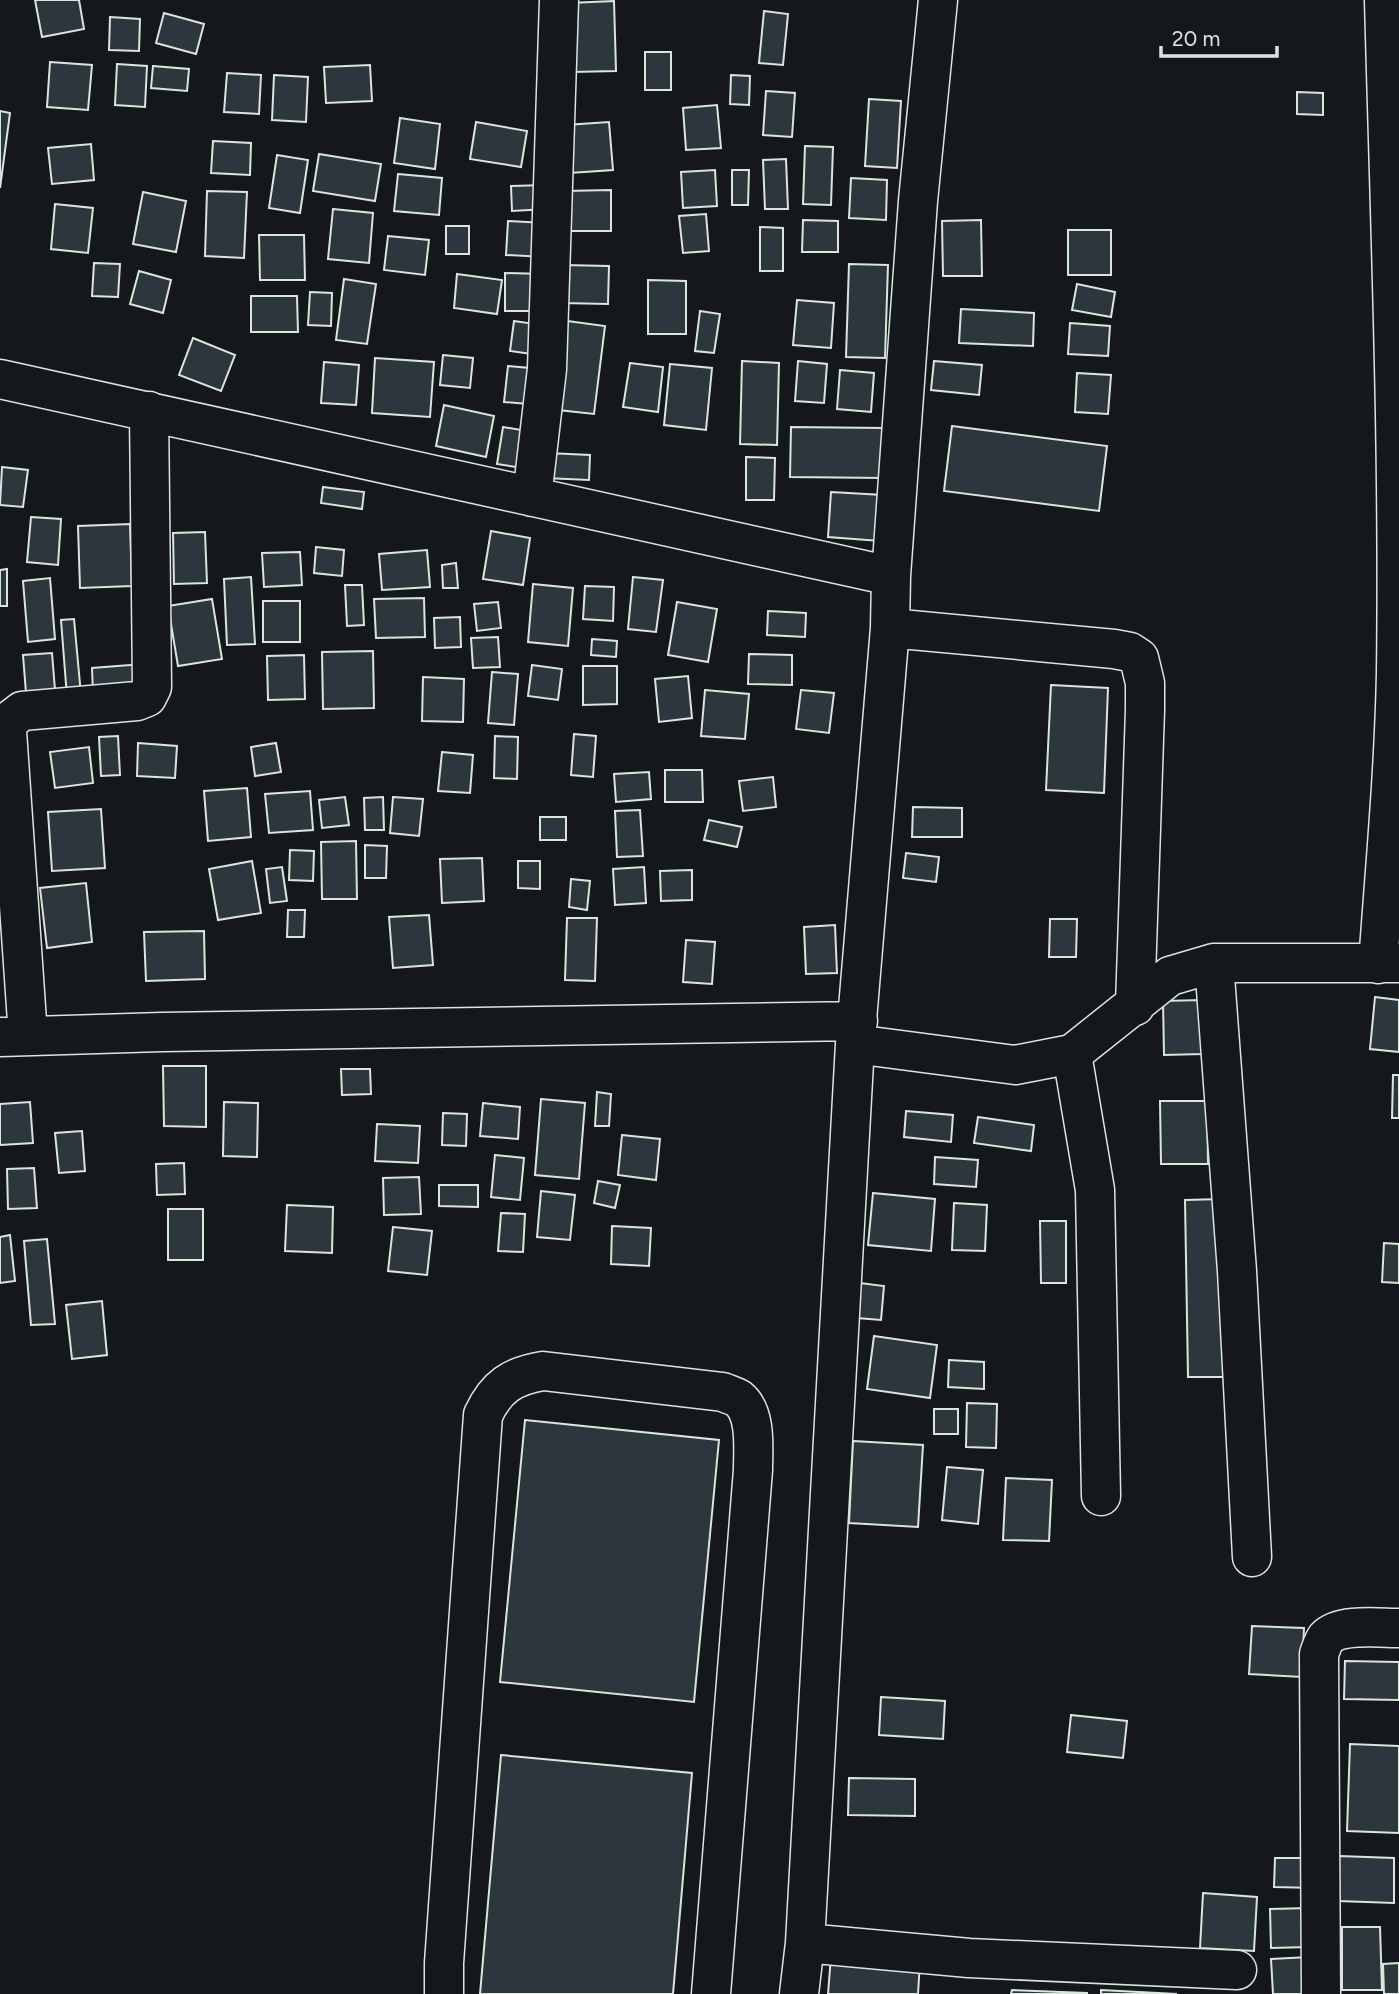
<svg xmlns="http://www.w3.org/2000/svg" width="1399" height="1994" font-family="Figtree,sans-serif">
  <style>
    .building { fill: #2c363c; stroke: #d8e6dc; stroke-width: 2 }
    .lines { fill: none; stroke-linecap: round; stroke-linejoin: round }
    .minor-casing { stroke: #d8e6dc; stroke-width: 41 }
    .minor { stroke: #14181c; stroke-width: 38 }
  </style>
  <rect width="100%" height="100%" fill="#14181c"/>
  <path class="building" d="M35 0H79L84 29 42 37Z
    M614 1 616 71 572 72 570 3Z
    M764 11 788 14 783 65 759 63Z
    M164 13 204 24 196 54 156 43Z
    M110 17 140 19 139 51 109 50Z
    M645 52H671V90H645Z
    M50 62 92 65 88 110 47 107Z
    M117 64 147 66 145 107 115 105Z
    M370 65 372 101 326 103 324 67Z
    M153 66 189 69 187 91 151 88Z
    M227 73 261 75 259 114 224 112Z
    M274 75 308 77 306 122 272 120Z
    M731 75 750 76 749 105 730 104Z
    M766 91 795 93 792 137 763 135Z
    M1297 92 1323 93V115L1297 114Z
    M869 99 901 101 897 168 865 166Z
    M717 105 721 148 686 150 683 108Z
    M0 111 10 113 0 188Z
    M400 118 440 124 435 169 394 163Z
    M476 122 527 131 521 167 470 159Z
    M609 122 613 170 570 173 566 125Z
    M213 141 251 143 250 175 211 173Z
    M91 144 94 180 52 184 48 148Z
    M805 146 833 147 831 205 803 204Z
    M319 154 381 164 375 201 313 191Z
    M277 155 308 160 300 213 269 208Z
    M786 159 788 209H765L763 160Z
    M715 170 717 206 683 208 681 172Z
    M732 170H749L748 205H732Z
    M398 174 442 178 439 215 394 211Z
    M851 178 887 180 886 220 849 218Z
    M546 185 547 209 512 211 511 186Z
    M611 190V231H564V191Z
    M207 191 247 192 244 258 205 256Z
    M143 192 186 201 176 252 133 244Z
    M55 204 93 208 88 253 51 249Z
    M333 209 373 213 369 263 328 259Z
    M706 214 709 251 683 253 679 216Z
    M803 220 838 221V252H802Z
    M981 220 982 276H943L942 221Z
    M508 221 546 223 545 257 506 255Z
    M446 226H469V254H446Z
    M760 227 783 228V271H760Z
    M1068 230H1111V275H1068Z
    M259 235H304L305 280H260Z
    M388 236 429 240 425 275 384 270Z
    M94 263 120 264 118 297 92 296Z
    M849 264 888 265 885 358 846 357Z
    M563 265 609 266 608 304 562 303Z
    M139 271 171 280 163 313 130 304Z
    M505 273 544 274V311H505Z
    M457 274 502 280 497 314 454 308Z
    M344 279 376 284 367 344 336 340Z
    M648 280 686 281V334H648Z
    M1077 284 1115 292 1111 317 1072 310Z
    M310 292 332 293 331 326 308 325Z
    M251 296H297L298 332H251Z
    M797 300 834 303 831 348 793 345Z
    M961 309 1034 313 1033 346 959 343Z
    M700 311 720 314 714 353 695 351Z
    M560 320 605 326 594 414 549 409Z
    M514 321 542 325 539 355 510 351Z
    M1070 323 1110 326 1108 356 1068 354Z
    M193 338 235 355 221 391 179 375Z
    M443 355 473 358 470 388 440 385Z
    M375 358 434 362 430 417 372 413Z
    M742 361 779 363 777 445 740 444Z
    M798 361 827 364 824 403 795 401Z
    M934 361 982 365 979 395 931 390Z
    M324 362 359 365 356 405 321 403Z
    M630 363 663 367 658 412 623 407Z
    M670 364 712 368 706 430 664 425Z
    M508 366 541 369 539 405 504 402Z
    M840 370 874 373 871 412 837 409Z
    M1077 373 1111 375 1108 414 1075 412Z
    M444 405 494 416 486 457 436 446Z
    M952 426 1107 446 1099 511 944 491Z
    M503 427 533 432 528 469 497 464Z
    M791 427 884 428 883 478 790 477Z
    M547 453 590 455 589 480 545 478Z
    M746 457 775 458 774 500H746Z
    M2 467 28 470 23 507 0 505Z
    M323 487 364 492 362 509 321 503Z
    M831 492 883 495 880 541 828 537Z
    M31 517 61 519 58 565 27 562Z
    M130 524 132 586 80 588 78 526Z
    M491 531 530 538 523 585 483 579Z
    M205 532 207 583 174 584 173 533Z
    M316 547 344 550 342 576 314 573Z
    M427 550 430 587 382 590 379 554Z
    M300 552 302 585 264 587 262 553Z
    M456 563 458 588H443L442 565Z
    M7 569V606H0V570Z
    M251 577 255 644 227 645 224 579Z
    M633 577 663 580 656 632 628 629Z
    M50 578 55 639 28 642 23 581Z
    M533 584 573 588 568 646 528 642Z
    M345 585H362L364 625 347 626Z
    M585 586 614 587 613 621 583 619Z
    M424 598 425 637 376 638 374 599Z
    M212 599 222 659 178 666 168 606Z
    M263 601H300V642H263Z
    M498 602 501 628 477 631 474 604Z
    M677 602 717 609 708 662 668 655Z
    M768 611 806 613 805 637 767 635Z
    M460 617 461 647 435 648 434 618Z
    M74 619 81 695 67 697 61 620Z
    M498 637 500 667 473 668 471 638Z
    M592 639 617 641 616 657 591 655Z
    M373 651 374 708 323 709 322 652Z
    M52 653 55 690 26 693 23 655Z
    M749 654 792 655V685L748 684Z
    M304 655 305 699 268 700 267 656Z
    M143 664 145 690 93 693 92 668Z
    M532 665 562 669 558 700 528 696Z
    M583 666H617V704L583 705Z
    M492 672 518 674 514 725 488 723Z
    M688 676 692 718 659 722 655 679Z
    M423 677 464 679 463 722 422 721Z
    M1051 685 1108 688 1104 793 1046 790Z
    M705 690 749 694 745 739 701 736Z
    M801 690 834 693 829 733 796 729Z
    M574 734 596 736 593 777 571 775Z
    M118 736 120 775 101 776 99 737Z
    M495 736 518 737 517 779 494 778Z
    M138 743 177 746 175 778 137 776Z
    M276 743 281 772 255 776 251 747Z
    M89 747 93 783 55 788 50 752Z
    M442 752 473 755 470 793 438 791Z
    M665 770H702L703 802H665Z
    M649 772 651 799 616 802 614 774Z
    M773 777 776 807 743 811 739 781Z
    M247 788 251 837 208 841 204 791Z
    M310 791 313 830 269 833 265 794Z
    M345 797 349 825 322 828 319 800Z
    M383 797 384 830H365L364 798Z
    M393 797 423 799 419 836 390 833Z
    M913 807 962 808V837H912Z
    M101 809 105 868 52 871 48 812Z
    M640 810 643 856 617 857 615 811Z
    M540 817H566V840H540Z
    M709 820 742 827 737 847 704 840Z
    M356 841 357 899H322L321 842Z
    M365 845 387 846 386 878H365Z
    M290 850 314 851 313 881 289 880Z
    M906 853 939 857 936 882 903 878Z
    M482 858 484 901 442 903 440 859Z
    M252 861 261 913 218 920 209 869Z
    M518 861H540V889L518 888Z
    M282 867 287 901 270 903 266 869Z
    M644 867 646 903 615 905 613 869Z
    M692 870V900L661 901 660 871Z
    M571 879 590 881 587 910 569 907Z
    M86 883 92 942 47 948 40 888Z
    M288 910H305L304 937H287Z
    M429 915 433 965 393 968 389 917Z
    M567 918H597L595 981 565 980Z
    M1050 919H1077L1076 957H1049Z
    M835 925 837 973 806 974 804 927Z
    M204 931 205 979 146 981 144 932Z
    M686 940 715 942 712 984 683 982Z
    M1375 997 1399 1000V1052L1370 1049Z
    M1202 1000 1203 1054 1164 1055 1163 1001Z
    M163 1066H206V1127L164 1126Z
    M341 1069H370L371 1094 342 1095Z
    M1393 1075H1399V1118H1392Z
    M597 1092 611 1094 609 1126H595Z
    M541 1099 585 1103 579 1179 535 1175Z
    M1160 1101H1207L1208 1164H1161Z
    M30 1102 33 1143 0 1145V1104Z
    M224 1102 258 1103 257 1157 223 1156Z
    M483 1103 520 1107 518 1139 480 1136Z
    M906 1111 953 1115 951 1142 904 1137Z
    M443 1113 467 1114 466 1146 442 1145Z
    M978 1117 1034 1125 1031 1151 974 1143Z
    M377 1124 420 1126 418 1163 375 1161Z
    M82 1131 85 1171 59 1173 55 1133Z
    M622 1135 660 1139 656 1180 618 1175Z
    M495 1155 524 1158 520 1200 491 1197Z
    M935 1157 978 1160 976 1187 934 1184Z
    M184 1163 185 1194 157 1195 156 1164Z
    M34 1168 37 1208 8 1209 7 1169Z
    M419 1177 421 1214 384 1215 383 1178Z
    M598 1181 620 1185 615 1208 594 1203Z
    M439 1185H478V1207L439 1206Z
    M541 1191 575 1195 570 1240 537 1237Z
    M873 1193 935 1199 931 1251 868 1245Z
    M1221 1199 1224 1377H1188L1185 1200Z
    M954 1203 987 1205 985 1251 952 1250Z
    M287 1205 333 1207 332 1253 285 1251Z
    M168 1209H203V1260H168Z
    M501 1213 525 1214 523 1252 498 1251Z
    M1040 1221H1066V1283H1041Z
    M612 1226 651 1228 649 1266 611 1264Z
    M393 1227 432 1231 427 1275 388 1271Z
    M10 1235 15 1281 0 1283V1237Z
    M47 1239 55 1324 31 1325 24 1241Z
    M1384 1243 1399 1244V1283L1382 1282Z
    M860 1283 884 1286 881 1320 857 1318Z
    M102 1301 107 1355 72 1359 66 1305Z
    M874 1336 937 1345 930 1398 867 1389Z
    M949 1360 984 1362V1389L948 1387Z
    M967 1403 997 1404 996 1448 966 1447Z
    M934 1409H958V1434H934Z
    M525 1420 719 1440 694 1702 500 1682Z
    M853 1441 923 1445 918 1527 849 1523Z
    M947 1467 983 1470 978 1524 942 1520Z
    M1006 1478 1052 1480 1049 1541 1003 1540Z
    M1252 1626 1304 1628 1302 1677 1249 1674Z
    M1345 1661 1399 1662V1700L1344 1699Z
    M881 1697 945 1701 943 1739 879 1735Z
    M1071 1715 1127 1721 1123 1758 1067 1752Z
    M1350 1744 1399 1746V1833L1347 1831Z
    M501 1755 692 1773 673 1994H480Z
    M849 1778 915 1779V1816L848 1815Z
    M1339 1856 1394 1858V1903L1338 1901Z
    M1275 1858H1316V1888L1274 1887Z
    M1203 1893 1257 1897 1254 1951 1200 1948Z
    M1308 1908 1309 1947 1271 1948 1270 1909Z
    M1342 1927H1380L1382 1990H1342Z
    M831 1956 920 1962 918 1994H828Z
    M1309 1957 1312 1994H1273L1271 1959Z
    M1399 1963V1994H1384L1383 1964Z
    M1012 1990 1087 1993V1994H1011Z
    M1101 1990 1177 1994H1101Z"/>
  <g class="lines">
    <g class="minor-casing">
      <path id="minor" d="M0 379 891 576
        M532 497 547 369 559 0
        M890 628 1114 649 1130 652 1139 658 1145 683V710L1135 1006
        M1214 963 1237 1271 1252 1557
        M1378 964C1385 867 1394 770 1396 673 1399 449 1390 224 1384 0
        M28 1036 7 731 9 721 22 711 137 701 147 697 152 687 149 411
        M0 1037 162 1032 858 1021
        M855 1044 1015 1065 1072 1054 1170 976 1214 963H1399
        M1072 1054 1095 1190 1101 1496
        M805 1943 969 1958 1237 1970
        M444 1994V1963L483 1415C496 1387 512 1376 543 1371L723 1392C727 1394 735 1396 739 1399 757 1414 753 1449 753 1470L711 1994
        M799 1994 805 1943 855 1044 890 628 891 576 918 201 938 0
        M1321 1994 1319 1654C1321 1649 1323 1642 1326 1638 1340 1623 1380 1628 1399 1628"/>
    </g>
    <use href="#minor" class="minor"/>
  </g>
  <path d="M1161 46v10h116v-10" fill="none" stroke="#d8e6dc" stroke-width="3.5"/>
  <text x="1172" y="46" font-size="21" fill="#d8e6dc" stroke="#14181c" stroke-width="5" paint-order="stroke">20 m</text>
</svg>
